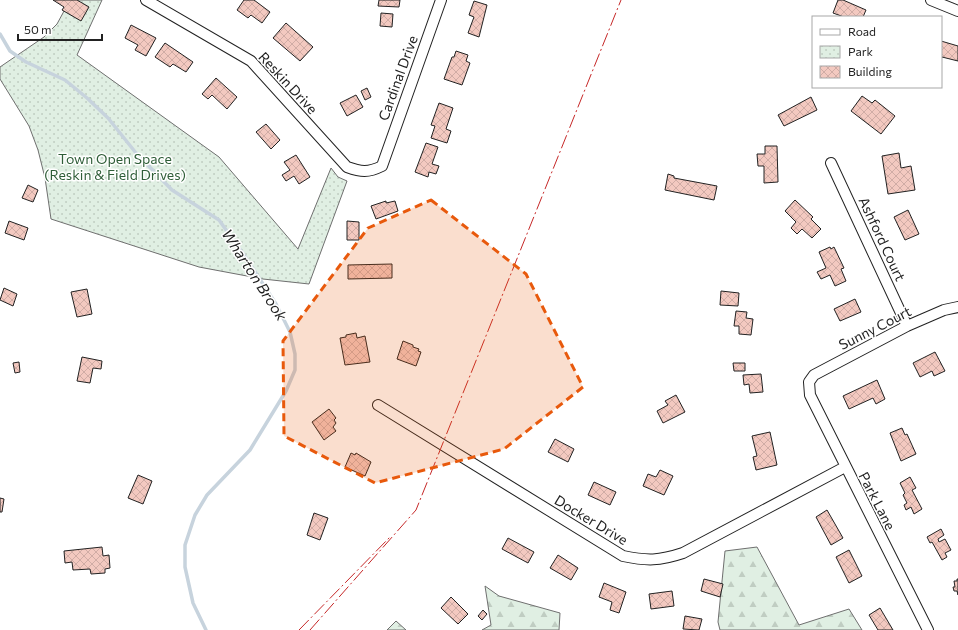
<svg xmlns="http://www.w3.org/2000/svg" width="958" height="630" font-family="Commissioner,sans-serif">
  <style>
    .forest { fill: url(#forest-firs); stroke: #6f6f6f }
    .park { fill: url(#park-dots); stroke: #6f6f6f }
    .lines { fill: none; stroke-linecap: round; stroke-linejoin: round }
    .stream { stroke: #c7d3dd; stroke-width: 3.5 }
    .building { fill: url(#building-cross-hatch); stroke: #222 }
    .minor-casing { stroke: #222; stroke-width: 12 }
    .minor { stroke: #fff; stroke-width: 10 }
    .power { stroke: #c62828; stroke-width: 1; stroke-dasharray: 14 3 2 3; stroke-linecap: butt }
    .marked { fill: #e8590c; fill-opacity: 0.2; stroke: #e8590c; stroke-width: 3; stroke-dasharray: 8 5; stroke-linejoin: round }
    .labels { text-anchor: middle; stroke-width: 3; stroke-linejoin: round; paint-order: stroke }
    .street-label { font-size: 14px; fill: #222; stroke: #fff }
    .park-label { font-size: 14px; fill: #2f5e38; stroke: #fff }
    .water-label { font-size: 15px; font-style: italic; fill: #222; stroke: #fff }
  </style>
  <defs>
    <pattern id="forest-firs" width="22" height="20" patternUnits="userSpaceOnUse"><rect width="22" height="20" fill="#e0efe3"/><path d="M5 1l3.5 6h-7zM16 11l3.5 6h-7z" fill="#c0cdc2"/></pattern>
    <pattern id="park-dots" width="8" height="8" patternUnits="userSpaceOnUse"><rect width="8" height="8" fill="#e0efe3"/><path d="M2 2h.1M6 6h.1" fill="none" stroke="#c0cdc2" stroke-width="1.8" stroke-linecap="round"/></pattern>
    <pattern id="building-cross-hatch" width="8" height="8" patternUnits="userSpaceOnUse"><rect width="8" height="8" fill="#f3c9c0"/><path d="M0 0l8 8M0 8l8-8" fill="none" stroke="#d0aca5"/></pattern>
  </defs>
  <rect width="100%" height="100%" fill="#fff"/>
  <path class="forest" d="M757 547 799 625 849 609 862 630H720L718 622 725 551Z
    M485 586 499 596 560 613 559 630H482L491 625Z
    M396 621 406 630H387Z"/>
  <path class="park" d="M70 0H102L77 55 219 157 298 249 331 168 338 177 347 181 309 284 263 279 199 267 51 219 45 178 38 150 29 126 0 79V67L44 37 57 24Z"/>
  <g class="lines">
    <path class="stream" d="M0 34 10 51 26 62 65 80 87 98 108 118 136 153 172 190 219 220 244 255 276 304 290 332 295 354V370L286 391 250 450 207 495 195 515 185 545V567L193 603 206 630"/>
  </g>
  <path class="building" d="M53 0H77L89 7 81 21 62 10 64 7Z
    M244 0H254L270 12 262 23 251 15 248 18 237 10Z
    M379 0H400L399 7 378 6Z
    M838 0H843L866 10 863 17H844L833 13Z
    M474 1 487 5 479 37 468 33 474 17 469 15Z
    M381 13 393 14 392 27 380 26Z
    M286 23 313 47 300 61 273 38Z
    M131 25 156 38 146 56 135 50 138 45 125 38Z
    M941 41 958 46V61L942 57 941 60Z
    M165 43 193 62 186 72 173 64 170 67 155 57Z
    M456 51 468 55 466 61 470 63 462 85 444 79 452 57H454Z
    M216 78 237 97 227 109 212 95 208 99 202 94Z
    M367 88 371 97 365 100 361 91Z
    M356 95 363 107 347 116 340 103Z
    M862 96 872 103 875 100 895 116 881 134 851 111Z
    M811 97 817 110 784 126 778 115Z
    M439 103 453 108 446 129 451 131 447 143 431 138 435 126 431 125Z
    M266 124 280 140 271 149 256 132Z
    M426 143 438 147 432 164 439 166 436 174 429 172 428 177 415 172Z
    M765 146H777L778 182 764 183V166H758L757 154H765Z
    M899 153 901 168 911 166 915 190 888 194 882 156Z
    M296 155 310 177 299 184 294 176 286 181 282 175 290 170 284 162Z
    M668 174 674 176V178L717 186 714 200 665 190Z
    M28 185 38 190 33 202 22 198Z
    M795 200 813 217 811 219 821 229 812 238 802 229 797 234 791 228 796 222 785 211Z
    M386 201V203L395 201 398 211 376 219 371 206Z
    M908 210 919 234 905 240 894 217Z
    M9 221 28 228 24 240 5 233Z
    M347 221 359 222V240H347Z
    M830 247 831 249 834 247 844 268 841 269 846 281 835 286 830 275 821 279 817 272 826 268 819 252Z
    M392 264V278L348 279V265Z
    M4 288 17 294 13 306 0 300Z
    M87 289 92 314 77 317 71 292Z
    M721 291 739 293 738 306 720 305Z
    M855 299 861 312 840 321 834 309Z
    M736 311 747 312 746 318 753 319 751 335 739 334V326H734Z
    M356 333 357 338 365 336 370 362 345 365 340 338 346 337V335Z
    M403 341 413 345V347L419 349 418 351 421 352 416 366 397 359Z
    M935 352 945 371 934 376 932 371 920 377 913 363Z
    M82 357 102 361 101 369 93 368 90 383 77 381Z
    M19 362 20 372 15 373 13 363Z
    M733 363H745V371H734Z
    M761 374 763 392 750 393 749 384 744 385 743 375Z
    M877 380 885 399 876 404 873 398 849 409 843 396Z
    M676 395 685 412 663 423 657 411 668 405 665 401Z
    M329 409 336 418 334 420 336 423 333 427 336 431 324 440 312 422Z
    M902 428 905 435 907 434 916 454 901 461 890 433Z
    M770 432 777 465 756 470 753 457 757 456 752 436Z
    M555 439 574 449 568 462 548 452Z
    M351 453 355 455 356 453 371 462 365 476 345 467Z
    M660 470 673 476 664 495 643 486 648 474 656 477Z
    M138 475 152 481 143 504 128 498Z
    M910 477 916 488 912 490 922 509 914 514 911 507 906 510 904 505 907 503 903 495 905 493 900 483Z
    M594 482 616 492 610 505 588 495Z
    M0 498 4 499 2 512H0Z
    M827 510 843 538 831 545 816 517Z
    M314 513 328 518 320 540 307 535Z
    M941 529 944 535 938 539 939 542 945 539 951 550 945 553 947 557 942 560 932 542 930 543 927 537Z
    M508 538 534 552 528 563 502 549Z
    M102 547 103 556 109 555 110 568 105 569V573L91 574 90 569 73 570 72 562 65 563 64 551Z
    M849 550 862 576 849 583 836 557Z
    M558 555 578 568 571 580 550 568Z
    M704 579 723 584 720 597 701 591Z
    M957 579H958V595L957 591H954L953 587H955L954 581H957Z
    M604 583 626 592 619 613 610 610 612 602 599 597Z
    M672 591 674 606 651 609 649 594Z
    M451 597 468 614 458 624 441 608Z
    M880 608 893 630H878L869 615Z
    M483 610 487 614 482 620 478 616Z
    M685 616 702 619 699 630 683 629Z"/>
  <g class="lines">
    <g class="minor-casing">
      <path id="minor" d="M146 0 251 61 347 167C361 172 368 173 382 166L441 0
        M931 0 958 11
        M831 163 907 326
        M378 405 623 556C647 561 659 561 683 553L845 467
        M928 630 810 395 809 382 814 375 907 326 944 310 958 307"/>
    </g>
    <use href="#minor" class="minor"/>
    <path class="power" d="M299 630 391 536
      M310 630 416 510 621 0"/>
  </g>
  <path class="marked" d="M431 200 526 274 583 387 504 449 375 483 284 436 283 341 368 228Z"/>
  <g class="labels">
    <g class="street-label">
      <text transform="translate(398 78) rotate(-70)" y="5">Cardinal Drive</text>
      <text transform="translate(288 83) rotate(47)" y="5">Reskin Drive</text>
      <text transform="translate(882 239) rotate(65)" y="5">Ashford Court</text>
      <text transform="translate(875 328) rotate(-27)" y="5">Sunny Court</text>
      <text transform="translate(877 501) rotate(63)" y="5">Park Lane</text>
      <text transform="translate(591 520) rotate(31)" y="5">Docker Drive</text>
    </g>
    <g class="park-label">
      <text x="115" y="164">Town Open Space<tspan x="115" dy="16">(Reskin &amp; Field Drives)</tspan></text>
    </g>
    <g class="water-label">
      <text transform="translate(254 275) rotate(57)" y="5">Wharton Brook</text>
    </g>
  </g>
  <rect x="812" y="16" width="130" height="72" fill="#ffffff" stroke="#a7a7a7"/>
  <rect x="820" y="29" width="20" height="6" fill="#ffffff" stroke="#a7a7a7"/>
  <text x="848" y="36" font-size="12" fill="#222222">Road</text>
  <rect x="820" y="46" width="20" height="12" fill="url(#park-dots)" stroke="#a7a7a7"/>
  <text x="848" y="56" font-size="12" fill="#222222">Park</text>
  <rect x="820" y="66" width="20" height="12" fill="url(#building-cross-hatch)" stroke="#a7a7a7"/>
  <text x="848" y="76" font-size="12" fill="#222222">Building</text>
  <path d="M18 34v6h84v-6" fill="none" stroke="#222222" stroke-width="2"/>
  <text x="24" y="34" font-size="12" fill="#222222" stroke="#ffffff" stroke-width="3" paint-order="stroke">50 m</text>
</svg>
